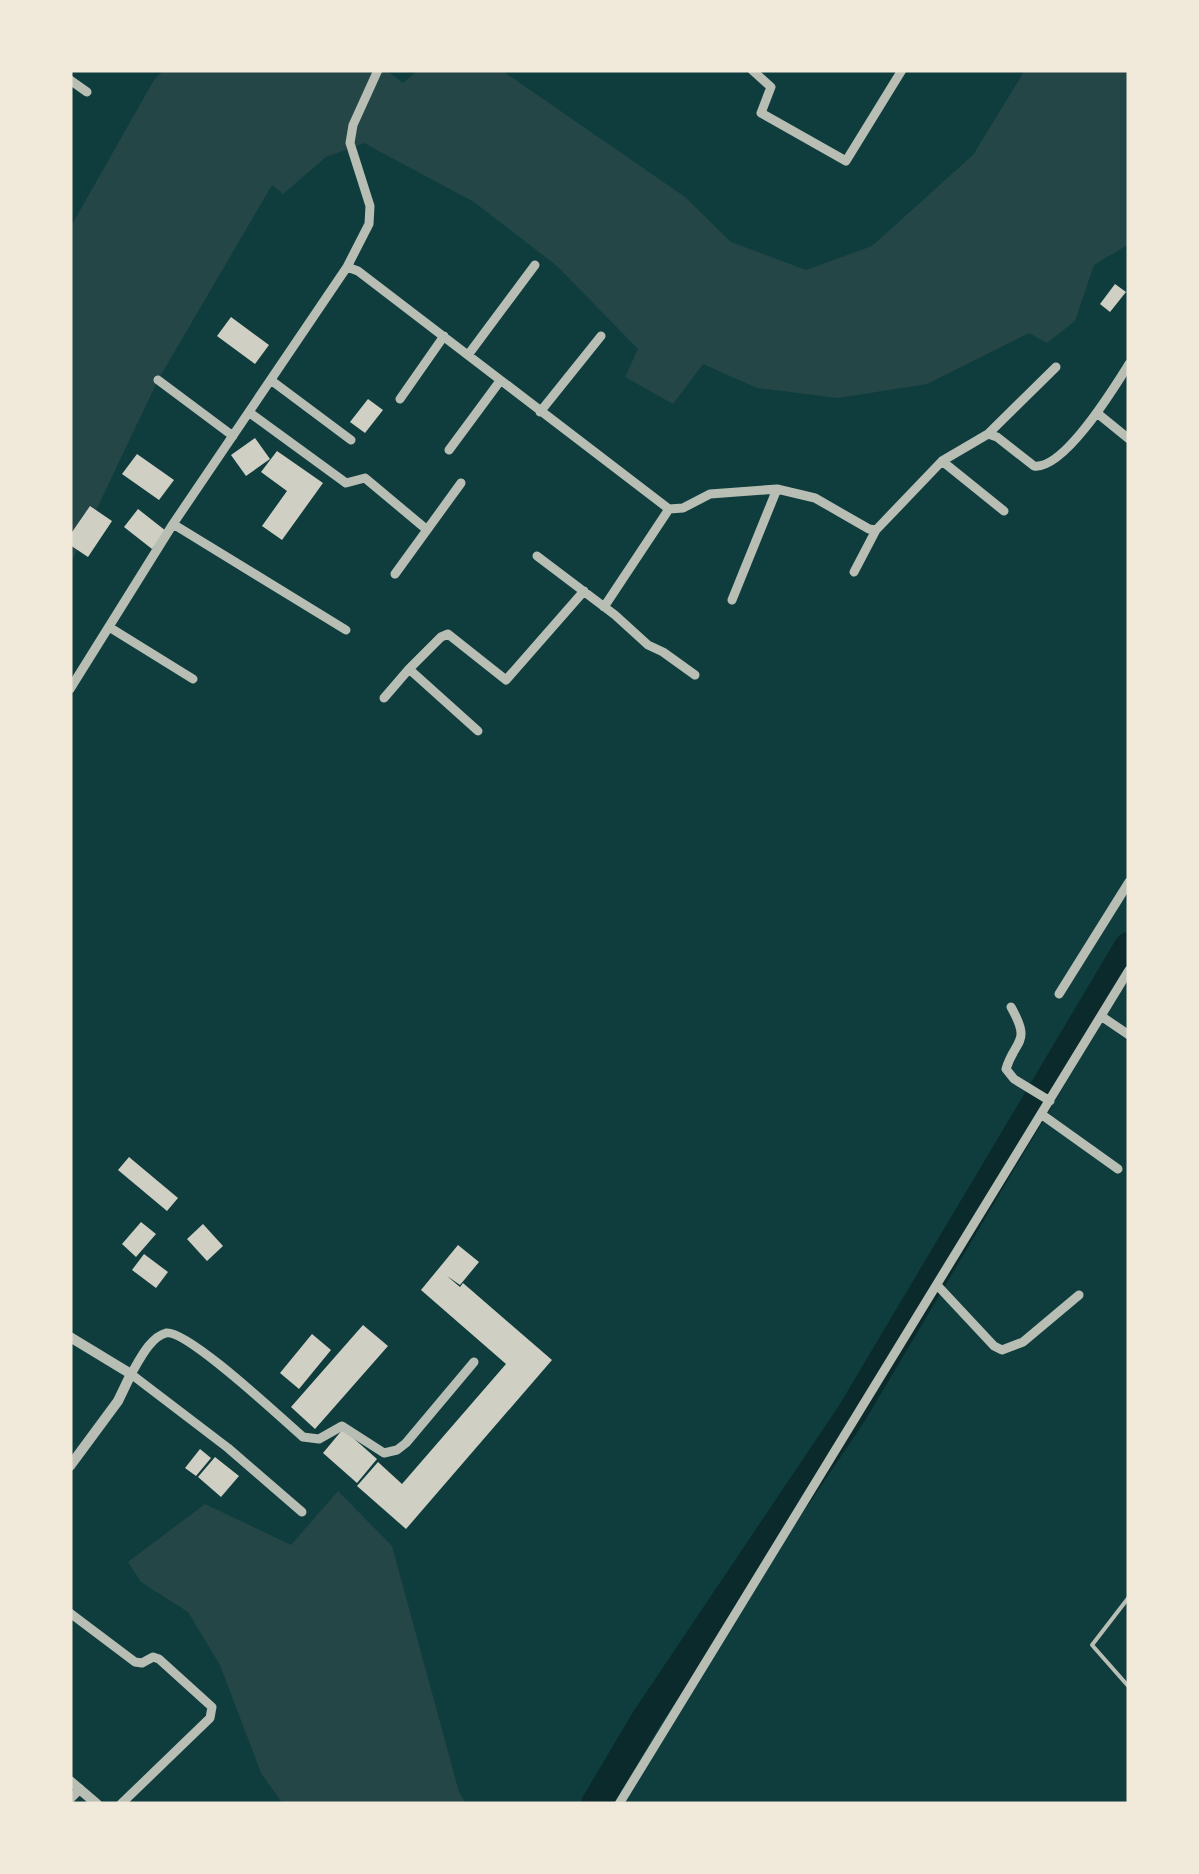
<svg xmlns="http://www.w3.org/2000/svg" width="1199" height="1874" font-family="'Sofia Sans Condensed',sans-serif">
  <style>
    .green { fill: #244646 }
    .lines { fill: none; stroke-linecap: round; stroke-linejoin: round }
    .river { stroke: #0a2a2b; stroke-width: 30 }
    .building { fill: #cfcfc3 }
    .service { stroke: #b8beb3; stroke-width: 4 }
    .minor { stroke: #b8beb3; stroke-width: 9 }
    .tertiary { stroke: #b8beb3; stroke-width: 10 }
  </style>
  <rect width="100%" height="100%" fill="#0f3d3e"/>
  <path class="green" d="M164 70H386L403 83 418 70H501L685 197 731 242 806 270 872 246 973 155 1025 70H1129V244L1094 265 1075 321 1047 343 1029 333 927 384 838 398 757 388 703 364 673 404 625 377 638 349 557 266 474 202 364 143 326 157 283 194 272 185 158 380 70 565V228L154 80Z
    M338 1491 392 1546 459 1792 466 1804H283L261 1773 220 1665 188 1612 141 1582 128 1562 205 1504 291 1545Z"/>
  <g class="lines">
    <path class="river" d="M596 1804 647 1718 852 1413 1129 947"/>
  </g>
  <path class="building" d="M1115 284 1126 292 1110 312 1100 304Z
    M231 317 269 345 255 364 217 336Z
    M368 399 383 410 365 433 350 422Z
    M255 438 270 459 246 476 231 455Z
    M277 451 323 483 282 540 262 526 287 491 261 472Z
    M137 454 174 480 159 500 122 474Z
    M90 506 112 521 88 557 70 545V535Z
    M138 509 166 531 152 549 124 527Z
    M129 1157 178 1198 167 1211 118 1170Z
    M141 1222 156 1234 136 1257 122 1244Z
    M203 1224 223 1246 207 1261 187 1239Z
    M458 1245 479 1262 460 1285 447 1276 460 1287 463 1283 552 1360 406 1529 357 1486 378 1462 402 1484 506 1364 421 1290Z
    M144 1254 168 1272 156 1288 132 1270Z
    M363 1325 388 1346 315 1429 291 1407Z
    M312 1334 331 1350 299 1389 280 1373Z
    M343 1429 377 1459 357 1483 323 1453Z
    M200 1449 211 1458 196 1476 185 1468Z
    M215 1457 239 1476 221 1497 198 1477Z"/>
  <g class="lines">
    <path class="service" d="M1129 1597 1092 1645 1129 1687"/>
    <path class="minor" d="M752 70 771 87 761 113 846 161 902 70
      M70 80 87 92
      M347 267 358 271 669 509
      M468 355 535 265
      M158 380 233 436
      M272 381 351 440
      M400 399 444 336
      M540 412 601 336
      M250 413 346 483 365 478 426 529
      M1097 413 1129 439
      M988 434 1056 367
      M449 450 500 381
      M942 461 1004 511
      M669 509 683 508 710 494 777 489 815 498 869 529 876 530 942 461 988 434 997 437 1034 466C1064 470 1114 388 1129 364
      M173 524 346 630
      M537 556 615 615 648 645 663 652 695 675
      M854 572 876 530
      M395 574 461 483
      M732 600 777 489
      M604 607 669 509
      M109 627 193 679
      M70 689 173 524 347 267 369 224 370 206 350 143 353 125 378 70
      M384 698 409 669
      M478 731 409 669 441 637 448 634 506 680 584 591
      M1059 994 1129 882
      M1011 1007C1032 1044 1015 1039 1006 1069L1014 1079 1050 1101
      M1101 1016 1129 1035
      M1041 1114 1118 1169
      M937 1285 994 1346 1002 1350 1023 1342 1079 1295
      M302 1512 228 1448 131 1374C139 1361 150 1337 166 1333 187 1329 282 1419 303 1437L319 1439 342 1426 384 1453 397 1450 406 1443 474 1362
      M70 1613 135 1662 142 1663 153 1657 159 1659 212 1707 210 1718 121 1804
      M70 1799 80 1789
      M619 1804 1129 970"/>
    <path class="tertiary" d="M70 1337 131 1374 118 1401 70 1466
      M70 1781 97 1804"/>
  </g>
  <rect width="1199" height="1874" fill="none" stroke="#f1e9da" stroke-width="145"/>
</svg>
